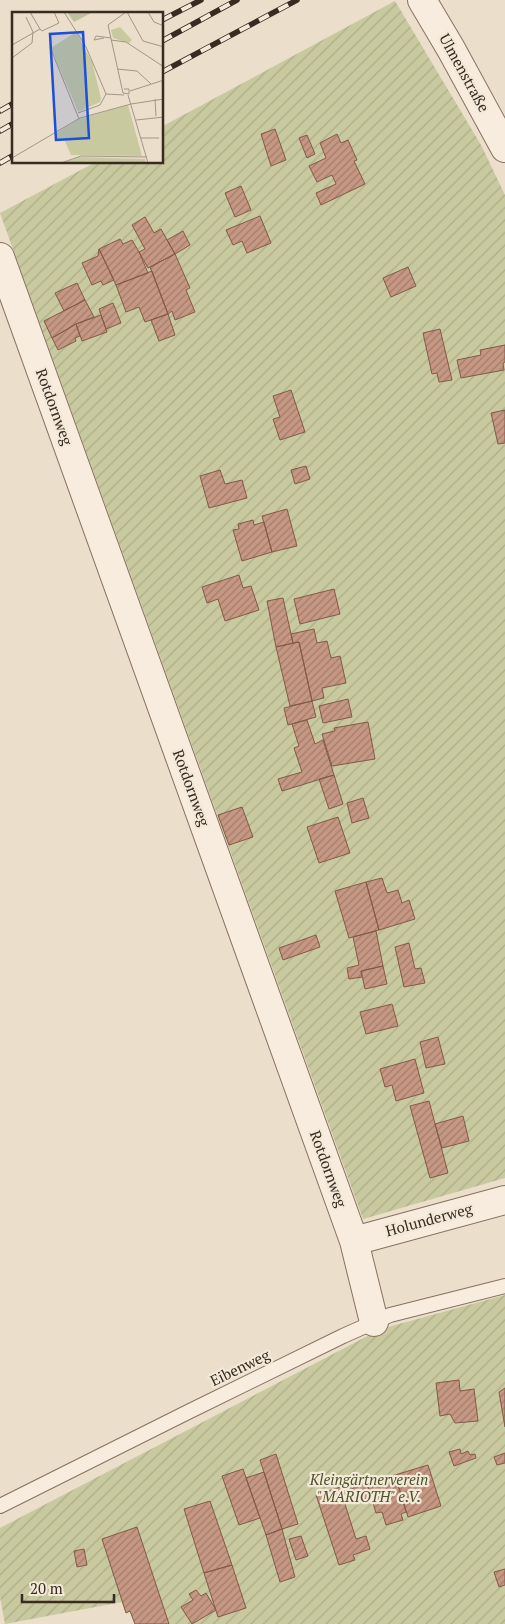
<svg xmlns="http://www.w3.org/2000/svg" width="505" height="1624" font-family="'PT Serif',serif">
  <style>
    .garden { fill: url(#garden-furrows) }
    .building { fill: url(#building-hatch); stroke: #845948 }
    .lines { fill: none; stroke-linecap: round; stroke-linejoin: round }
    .lane-casing { stroke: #877160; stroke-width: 16 }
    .street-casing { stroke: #877160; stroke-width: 30 }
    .lane { stroke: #f7ecdd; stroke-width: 14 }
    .street { stroke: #f7ecdd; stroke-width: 28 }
    .rail-casing { stroke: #392b22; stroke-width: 5.5 }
    .rail { stroke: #f3e9d9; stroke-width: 4; stroke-dasharray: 11; stroke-linecap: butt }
    .labels { text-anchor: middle; stroke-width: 4.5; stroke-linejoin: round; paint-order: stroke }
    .street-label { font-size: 15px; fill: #392b22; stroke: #f3e9d9 }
    .park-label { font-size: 15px; font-style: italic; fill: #4d532a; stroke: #f3e9d9 }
    .inset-road { fill: none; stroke: #a49687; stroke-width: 1 }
    .view { fill: #1d4ed8; fill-opacity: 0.15; stroke: #1d4ed8; stroke-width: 2.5 }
    .inset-edge { fill: none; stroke: #392b22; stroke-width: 2.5 }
  </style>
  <defs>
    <pattern id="garden-furrows" width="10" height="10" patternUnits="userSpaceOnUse" patternTransform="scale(1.25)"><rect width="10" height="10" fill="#c8c99f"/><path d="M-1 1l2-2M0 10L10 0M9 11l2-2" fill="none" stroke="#adad89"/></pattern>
    <pattern id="building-hatch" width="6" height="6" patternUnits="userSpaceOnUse" patternTransform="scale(1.25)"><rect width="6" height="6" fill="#c69883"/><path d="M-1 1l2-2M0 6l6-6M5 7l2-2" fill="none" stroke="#a27c6b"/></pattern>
  </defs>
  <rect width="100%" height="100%" fill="#ebdeca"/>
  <path class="garden" d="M395 1 481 145 505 195V1178L363 1219 0 213 94 163 162 162 163 126Z
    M505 1295V1624H135L131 1611 126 1613 122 1602 5 1624 0 1597V1528L381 1329Z"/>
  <path class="building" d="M275 129 286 160 271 166 261 134Z
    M337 134 341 143 348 140 357 160 354 161 365 184 321 205 316 193 336 184 332 175 317 182 309 166 326 158 320 143Z
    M307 135 315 154 307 158 299 138Z
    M241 186 251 210 235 217 225 193Z
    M260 216 271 243 247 253 242 241 233 245 226 230Z
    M145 217 154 233 161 229 175 254 148 268 139 252 145 249 132 225Z
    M183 231 190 245 175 254 167 240Z
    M120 239 123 244 132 240 139 252 148 273 116 285 99 249Z
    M99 249 114 280 103 285 101 281 92 285 82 263 98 256Z
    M175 254 190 288 186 290 195 312 175 320 172 311 168 314 150 267Z
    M408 267 416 286 391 297 383 278Z
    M152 271 168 314 145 322 139 307 126 312 116 285Z
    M77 283 85 300 64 311 55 293Z
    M85 300 94 317 76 324 52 338 44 321Z
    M113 303 121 323 106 329 99 309Z
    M168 314 175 335 159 341 151 320Z
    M101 315 107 332 82 341 76 324Z
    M76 324 80 336 75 338 76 341 58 350 52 338Z
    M440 329 452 380 439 382 437 373 432 374 423 333Z
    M505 345V362L503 363 504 370 461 378 457 360 481 355 480 350Z
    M291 390 305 432 280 440 273 419 280 417 273 396Z
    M505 410V443L498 444 491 413Z
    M306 466 310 479 295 484 291 470Z
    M220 470 225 484 242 480 247 498 209 508 200 476Z
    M287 509 297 546 272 552 262 516Z
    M253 520 254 525 264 522 272 552 242 561 233 530 239 529 238 524Z
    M239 575 243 588 251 586 259 610 225 621 218 599 207 603 202 587Z
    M334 589 340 614 300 624 294 599Z
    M283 598 293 643 276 647 267 601Z
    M314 629 317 643 327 641 331 658 340 656 346 683 322 688 324 698 312 701 299 642 293 643 291 634Z
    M299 642 312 701 290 706 276 647Z
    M348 699 352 717 323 723 319 706Z
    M312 701 316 717 288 725 284 708Z
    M307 720 315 744 323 740 334 775 282 791 278 779 302 772 294 748 299 746 292 724Z
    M368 722 375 759 332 766 322 734 335 731 334 728Z
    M334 775 343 804 329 809 319 779Z
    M363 798 369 818 352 823 347 803Z
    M242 807 253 837 229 845 218 815Z
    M338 817 350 853 319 863 307 827Z
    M382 878 387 893 398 890 402 903 409 900 415 919 379 930 366 882Z
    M366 882 379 930 349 938 335 891Z
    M376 931 383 966 361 971 362 977 349 979 347 968 359 965 353 937Z
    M316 935 320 947 283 960 279 948Z
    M409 943 415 969 421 968 425 983 404 987 395 947Z
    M383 966 387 984 365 989 361 971Z
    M392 1004 398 1026 366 1034 360 1012Z
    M438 1037 445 1064 426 1068 420 1042Z
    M415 1059 424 1093 396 1101 392 1085 385 1087 380 1069Z
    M429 1101 448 1173 430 1178 410 1106Z
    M463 1116 469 1141 442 1148 435 1124Z
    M459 1380 460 1391 474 1389 478 1421 455 1423 450 1414 440 1416 436 1383Z
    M505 1388V1427L499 1392Z
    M460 1449 461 1454 468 1451 470 1455 475 1454 476 1458 454 1466 449 1452Z
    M505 1453V1463L497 1465 494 1457Z
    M276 1454 298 1524 282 1529 260 1460Z
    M428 1465 441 1506 408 1517 395 1475Z
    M243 1469 260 1518 239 1525 222 1476Z
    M264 1472 282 1529 266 1535 246 1478Z
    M395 1475 406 1512 401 1514 403 1520 386 1525 382 1512 376 1513 367 1483Z
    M367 1483 371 1497 357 1501 355 1497 344 1501 356 1539 366 1536 370 1549 353 1555 355 1560 339 1565 316 1495 350 1484 351 1489Z
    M210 1501 232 1565 204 1573 184 1509Z
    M137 1527 169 1624H135L130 1611 126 1613 102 1539Z
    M282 1529 295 1577 280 1582 266 1535Z
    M301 1536 308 1556 296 1560 289 1539Z
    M84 1549 87 1565 77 1567 74 1551Z
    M232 1565 246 1608 218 1617 204 1573Z
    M505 1569V1585L499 1587 494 1572Z
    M196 1590 201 1596 206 1593 216 1610 192 1624 181 1607 193 1600 189 1594Z"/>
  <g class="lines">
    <g class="lane-casing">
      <path id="lane" d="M0 1506 188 1412 343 1336 390 1315 505 1286"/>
    </g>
    <g class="street-casing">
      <path id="street" d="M422 0 451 49 505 148
        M0 257 354 1241 374 1322
        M354 1241 505 1200"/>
    </g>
    <use href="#lane" class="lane"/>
    <use href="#street" class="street"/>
    <g class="rail-casing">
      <path id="rail" d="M162 20 201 0
        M162 41 237 0
        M162 72 297 0
        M0 111 14 103
        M0 131 14 123
        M0 163 14 155"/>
    </g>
    <use href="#rail" class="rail"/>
  </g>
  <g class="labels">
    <g class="street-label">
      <text transform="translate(464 73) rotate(61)" y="5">Ulmenstraße</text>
      <text transform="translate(54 407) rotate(70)" y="5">Rotdornweg</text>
      <text transform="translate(191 788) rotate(70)" y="5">Rotdornweg</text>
      <text transform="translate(328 1169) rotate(70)" y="5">Rotdornweg</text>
      <text transform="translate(429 1220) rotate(-15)" y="5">Holunderweg</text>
      <text transform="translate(240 1368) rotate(-26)" y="5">Eibenweg</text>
    </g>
    <g class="park-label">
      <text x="369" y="1485">Kleingärtnerverein<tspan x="369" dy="17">"MARIOTH" e.V.</tspan></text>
    </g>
  </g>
  <g transform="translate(12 12)">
    <rect width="151" height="151" fill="#ebdeca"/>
    <path d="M108 15 120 28 117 31 101 26 99 18Z" fill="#c8c99f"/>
    <path d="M55 0H81L62 10Z" fill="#bebf9d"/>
    <path d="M64 20 80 50 89 86 88 90 66 100 39 36ZM116 93 130 144 59 143 52 127 44 128 43 122 67 107ZM67 145 133 147 134 151H51Z" fill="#c8c99f"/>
    <path class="inset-road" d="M18 0 28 17M52 0 74 35 94 82M115 0 131 29 152 35M136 0 142 10 152 14M92 26 82 28 84 24 99 26M99 28 114 30 152 55M0 33 28 17 30 19 47 11 42 0M38 35 67 107M0 46 20 31 21 20 14 5M105 57 125 59 139 72M112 77H117V82L111 81 96 13 114 0M118 79 152 68M94 82 112 83M116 83 136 151M143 87 144 104M119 92 152 87M66 101 88 93 94 82M124 108 152 105M129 126H147M0 146 68 106 119 92M49 151 69 144 135 145"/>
    <path class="view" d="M71 20 77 126 44 128 38 22Z"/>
    <rect width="151" height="151" class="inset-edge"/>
  </g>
  <path d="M22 1594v8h92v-8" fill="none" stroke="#392b22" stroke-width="2.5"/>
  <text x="30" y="1594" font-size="15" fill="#392b22" stroke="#f3e9d9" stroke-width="4" paint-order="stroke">20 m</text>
</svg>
